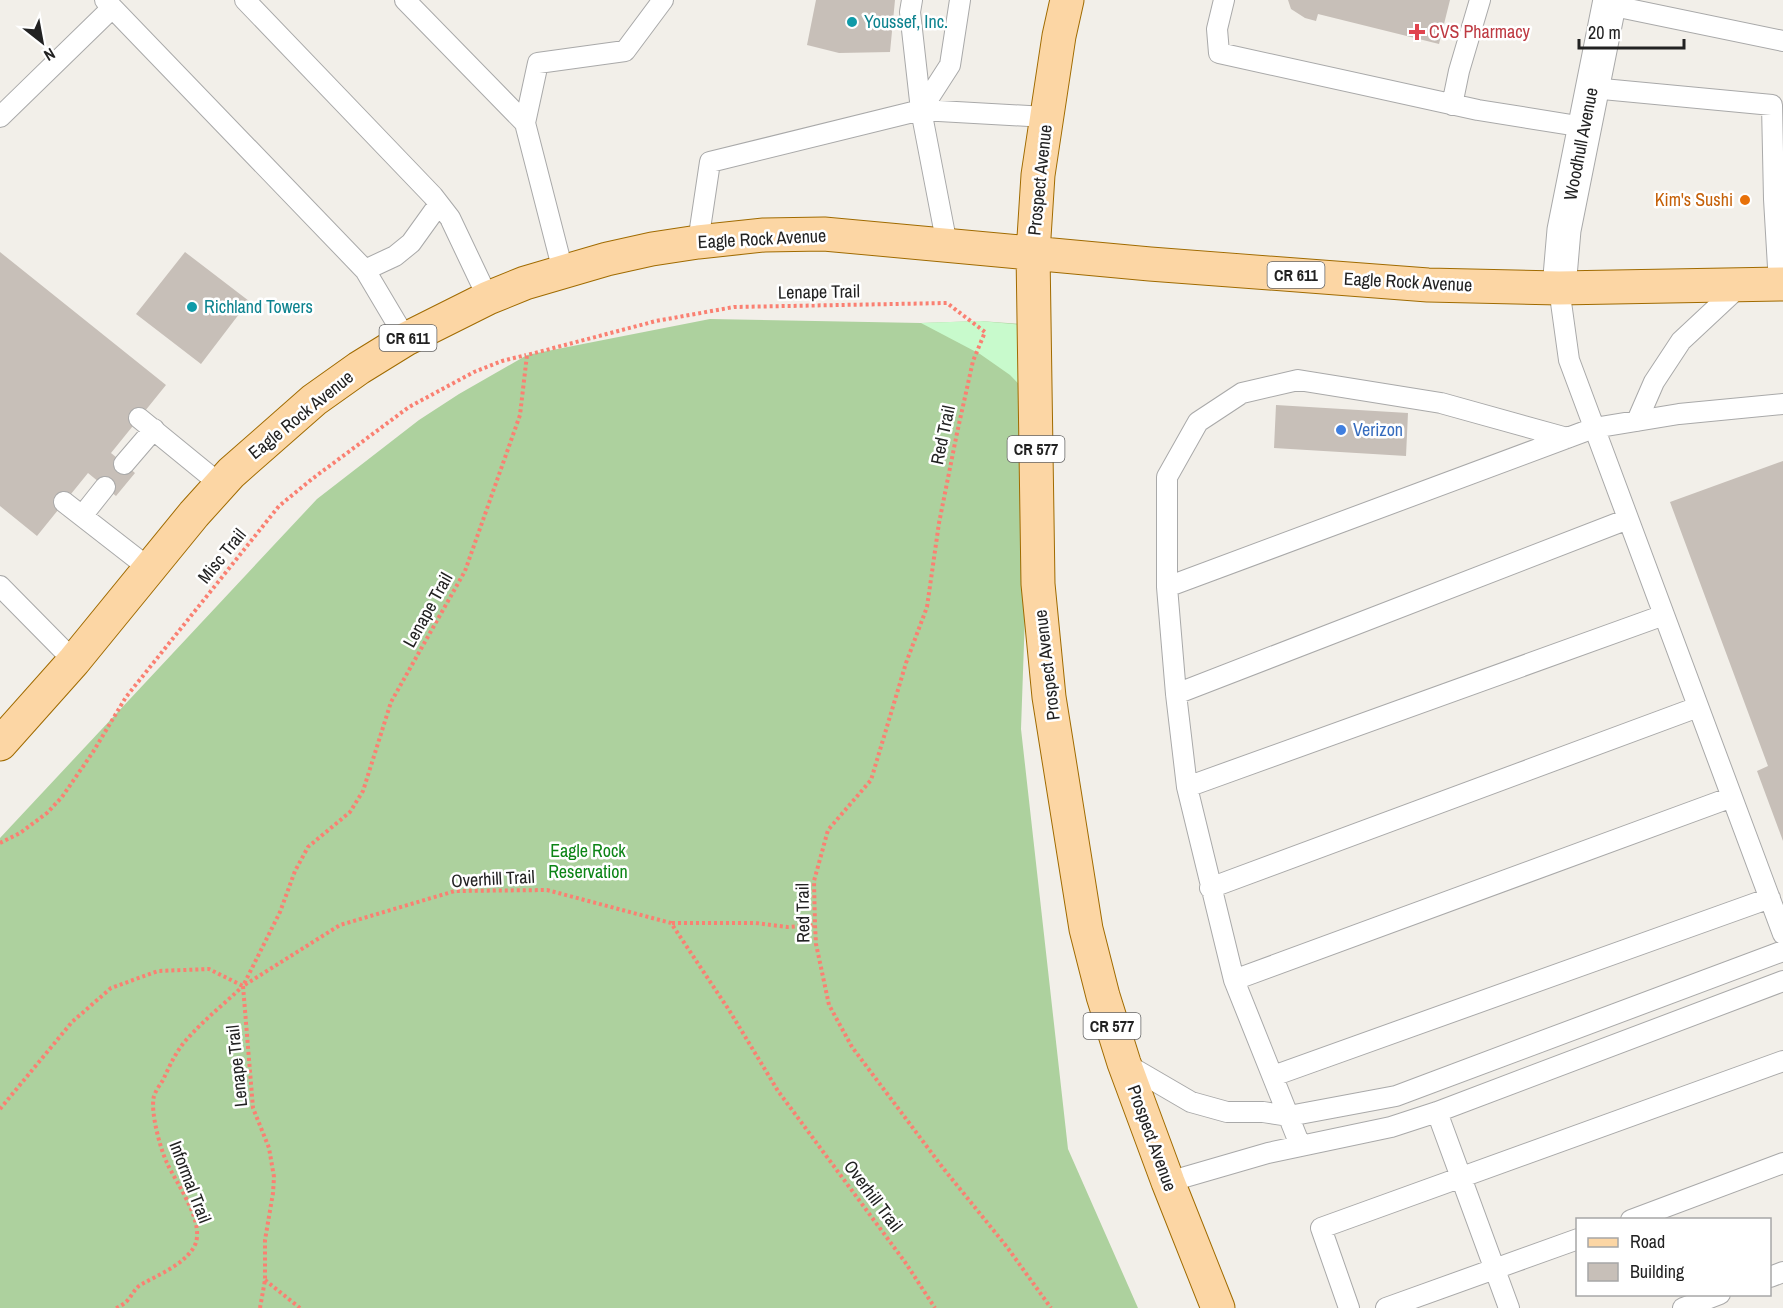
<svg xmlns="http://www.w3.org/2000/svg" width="1783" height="1308" font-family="'Archivo Narrow',sans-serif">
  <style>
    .forest { fill: #add19e }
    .park { fill: #c8facc }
    .building { fill: #c7bfb8 }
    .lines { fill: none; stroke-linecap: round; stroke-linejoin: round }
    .lane-casing { stroke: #a9a9a9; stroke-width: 22 }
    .street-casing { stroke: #a9a9a9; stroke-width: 35 }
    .primary-casing { stroke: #a06b00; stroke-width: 35 }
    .path { stroke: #fa8072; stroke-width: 4; stroke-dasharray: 3 3; stroke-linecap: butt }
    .lane { stroke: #fff; stroke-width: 20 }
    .street { stroke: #fff; stroke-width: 33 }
    .primary { stroke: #fcd6a4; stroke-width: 33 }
    .culture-dot { fill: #0f9aa8; stroke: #fff; stroke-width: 2 }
    .health-dot { fill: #e0444e; stroke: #fff; stroke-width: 2 }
    .food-dot { fill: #e8710a; stroke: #fff; stroke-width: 2 }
    .shop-dot { fill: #3f7fe0; stroke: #fff; stroke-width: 2 }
    .labels { text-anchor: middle; stroke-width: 5; stroke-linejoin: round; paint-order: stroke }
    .shield { fill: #fff; stroke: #646464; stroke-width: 1.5 }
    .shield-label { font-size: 16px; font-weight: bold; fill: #222 }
    .culture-label { font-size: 18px; fill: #0d838f; stroke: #fff; text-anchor: start }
    .health-label { font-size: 18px; fill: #be3a42; stroke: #fff; text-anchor: start }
    .street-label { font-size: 18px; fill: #222; stroke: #fff }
    .food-label { font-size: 18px; fill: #c56008; stroke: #fff; text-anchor: end }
    .shop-label { font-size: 18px; fill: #366cbe; stroke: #fff; text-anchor: start }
    .park-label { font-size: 18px; fill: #0c8416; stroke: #fff }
  </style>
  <rect width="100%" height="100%" fill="#f2efe9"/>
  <path class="forest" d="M710 319 921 323 980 321 1033 325 1032 414 1021 729 1068 1149 1138 1308H0V838L317 499 419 420 459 394 527 355Z"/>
  <path class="park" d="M980 321 1033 326 1032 398 1010 375 980 354 921 323Z"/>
  <path class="building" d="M816 0H895L890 52 839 53 807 45Z
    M1288 0H1450L1439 44 1318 14 1316 21 1305 18 1291 9Z
    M0 252 166 385 111 453 135 473 116 496 88 473 37 536 0 506Z
    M185 252 249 301 201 364 136 314Z
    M1276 405 1408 413 1406 456 1274 448Z
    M1783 461V841L1757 771 1768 766 1670 502Z"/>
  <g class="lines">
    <g class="lane-casing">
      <path id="lane" d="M105 0 365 270 406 339
        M245 0 433 196 450 218 488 298
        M405 0 525 123 563 271
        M1224 0 1217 29 1219 53 1478 110 1584 127
        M1609 5 1783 41
        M1592 88 1772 105 1774 199 1779 284
        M1452 105 1459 71 1480 0
        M921 110 1046 117
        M0 117 112 8
        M525 123 538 63 625 51 663 0
        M698 242 710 162 921 110 910 12 912 0
        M947 245 921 110 950 65 960 0
        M365 270 395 256 411 243 439 204
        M1559 288 1569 360 1783 934
        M139 418 221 485
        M1637 421 1654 382 1681 341 1741 285
        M124 464 154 429
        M64 502 150 569
        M82 516 105 487
        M0 586 74 661
        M1167 587 1594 428 1679 414 1783 404
        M1176 694 1628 519
        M1187 787 1664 615
        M1210 888 1698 707
        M1234 980 1732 797
        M1124 1063 1191 1102 1227 1112H1263L1289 1116 1396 1096 1783 951
        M1273 1076 1770 898
        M1437 1112 1509 1308
        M1300 1145 1234 980 1187 787 1176 694 1167 587V477L1198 422 1242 393 1298 380 1441 403 1567 438
        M1168 1182 1268 1153 1391 1127 1437 1112 1783 981
        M1631 1220 1783 1163
        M1770 1277 1783 1272
        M1349 1308 1321 1228 1783 1061
        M1386 1308 1578 1239
        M1683 1308 1720 1294"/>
    </g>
    <g class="street-casing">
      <path id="street" d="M1559 288 1564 230 1610 0"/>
    </g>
    <g class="primary-casing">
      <path id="primary" d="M1067 0 1059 36 1038 175 1033 253 1038 584 1049 697 1086 929 1103 996 1124 1063 1168 1182 1218 1308
        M0 744 74 661 194 514 231 473 314 400 359 368 406 339 488 298 525 283 607 259 652 249 698 242 764 235 824 234 1150 264 1428 285 1559 288 1783 284"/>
    </g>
    <path class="path" d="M0 843 20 833 47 813 62 797 93 752 126 697 279 506 312 479 409 407 474 372 502 361 526 355
      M672 923H756L787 927 815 925
      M0 1109 72 1022 111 988 158 971 209 969 243 986 340 925 455 891 547 890 671 923 729 1010 778 1091 905 1262 935 1308
      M265 1280 300 1308
      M116 1308C133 1301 131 1290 142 1284 160 1274 183 1265 194 1247 207 1224 176 1183 167 1163 160 1148 150 1111 154 1096 156 1090 160 1085 163 1080 170 1065 177 1049 189 1037 205 1019 225 1003 242 987
      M260 1308 265 1280V1240L273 1193 274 1177 269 1148 253 1108 243 986 280 912 295 871 308 847 350 812 363 791 391 702 465 571 520 415 527 355 656 321 734 307 947 303 985 332 973 361 957 433 939 523 927 607 906 663 871 780 828 830 814 881 815 925 816 944 829 1005 852 1047 943 1168 1007 1247 1051 1308"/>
    <use href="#lane" class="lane"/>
    <use href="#street" class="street"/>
    <use href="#primary" class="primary"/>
  </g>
  <g class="culture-dot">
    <circle cx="852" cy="22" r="6"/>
    <circle cx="192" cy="307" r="6"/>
  </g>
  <path class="health-dot" d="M1414 23h6v6h6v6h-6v6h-6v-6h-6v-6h6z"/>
  <circle class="food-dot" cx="1745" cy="200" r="6"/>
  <circle class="shop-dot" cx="1341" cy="430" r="6"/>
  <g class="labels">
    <g class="shield">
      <rect x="1267.5" y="262" width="57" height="26" rx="4.5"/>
      <rect x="379.5" y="325" width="57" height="26" rx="4.5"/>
      <rect x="1007.5" y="436" width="57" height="26" rx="4.5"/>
      <rect x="1083.5" y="1013" width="57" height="26" rx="4.5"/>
    </g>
    <g class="shield-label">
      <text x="1296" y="281">CR 611</text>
      <text x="408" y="344">CR 611</text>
      <text x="1036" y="455">CR 577</text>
      <text x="1112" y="1032">CR 577</text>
    </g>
    <g class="culture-label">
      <text x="864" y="28">Youssef, Inc.</text>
      <text x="204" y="313">Richland Towers</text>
    </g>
    <g class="health-label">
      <text x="1429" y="38">CVS Pharmacy</text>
    </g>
    <g class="street-label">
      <text transform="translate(1581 144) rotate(-79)" y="6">Woodhull Avenue</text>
      <text transform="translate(1040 180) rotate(-84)" y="6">Prospect Avenue</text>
      <text transform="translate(762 239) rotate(-3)" y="6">Eagle Rock Avenue</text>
      <text transform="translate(1408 282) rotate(3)" y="6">Eagle Rock Avenue</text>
      <text transform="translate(819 292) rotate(-1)" y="6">Lenape Trail</text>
      <text transform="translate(301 415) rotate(-39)" y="6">Eagle Rock Avenue</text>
      <text transform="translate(943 435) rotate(-78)" y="6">Red Trail</text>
      <text transform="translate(222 556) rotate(-51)" y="6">Misc Trail</text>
      <text transform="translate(428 610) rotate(-61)" y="6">Lenape Trail</text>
      <text transform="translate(1047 665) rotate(-97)" y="6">Prospect Avenue</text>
      <text transform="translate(493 879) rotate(-3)" y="6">Overhill Trail</text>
      <text transform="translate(803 913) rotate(-91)" y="6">Red Trail</text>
      <text transform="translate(237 1066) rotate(-96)" y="6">Lenape Trail</text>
      <text transform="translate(1152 1138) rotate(70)" y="6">Prospect Avenue</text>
      <text transform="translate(190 1182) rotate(69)" y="6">Informal Trail</text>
      <text transform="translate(873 1196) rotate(53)" y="6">Overhill Trail</text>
    </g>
    <g class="food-label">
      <text x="1733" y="206">Kim's Sushi</text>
    </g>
    <g class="shop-label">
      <text x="1353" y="436">Verizon</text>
    </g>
    <g class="park-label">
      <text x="588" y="857">Eagle Rock<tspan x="588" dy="21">Reservation</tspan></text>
    </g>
  </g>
  <rect x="1576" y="1218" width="195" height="78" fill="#ffffff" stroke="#a7a7a7" stroke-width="1.5"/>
  <rect x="1588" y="1238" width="30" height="9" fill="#fcd6a4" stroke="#a7a7a7" stroke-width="1.5"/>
  <text x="1630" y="1248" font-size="18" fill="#222222">Road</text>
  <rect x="1588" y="1263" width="30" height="18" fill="#c7bfb8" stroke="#a7a7a7" stroke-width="1.5"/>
  <text x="1630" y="1278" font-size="18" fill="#222222">Building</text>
  <g transform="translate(42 42) rotate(149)" stroke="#ffffff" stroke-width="4.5" paint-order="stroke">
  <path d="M0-4.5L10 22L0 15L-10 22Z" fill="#222222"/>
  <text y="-9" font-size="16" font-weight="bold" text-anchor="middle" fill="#222222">N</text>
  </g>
  <path d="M1579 39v9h105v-9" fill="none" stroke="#222222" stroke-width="3"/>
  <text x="1588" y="39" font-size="18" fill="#222222" stroke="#ffffff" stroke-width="4.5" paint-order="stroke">20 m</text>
</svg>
